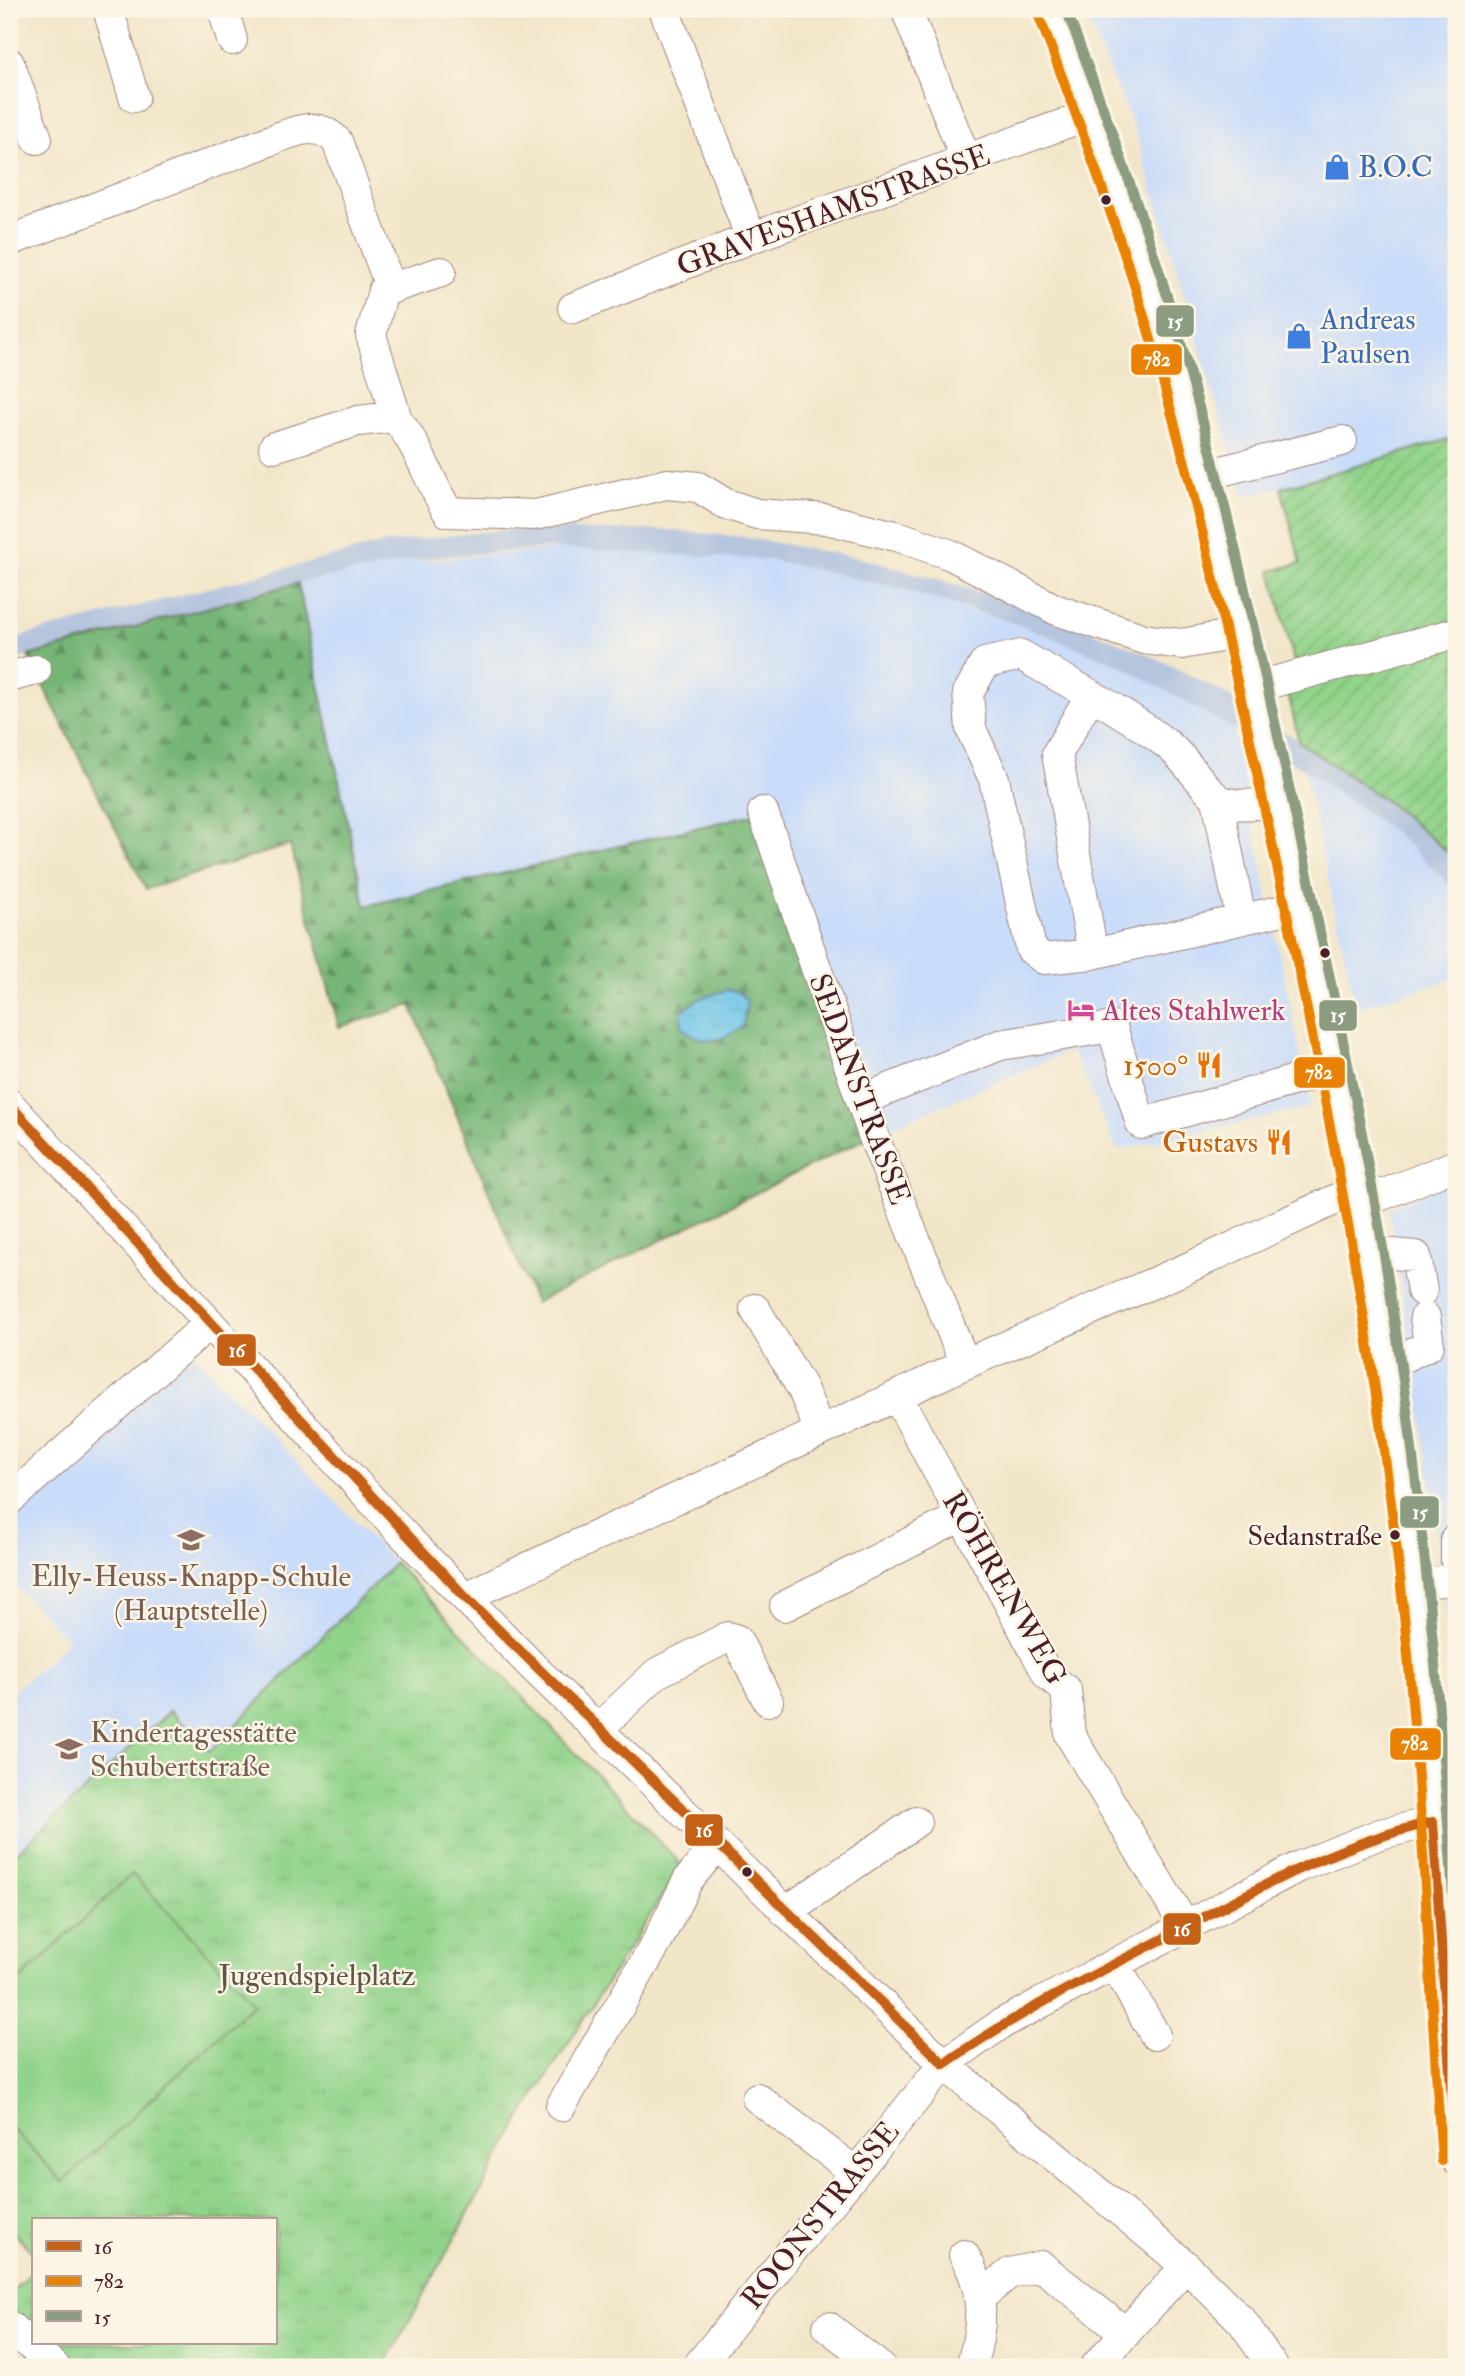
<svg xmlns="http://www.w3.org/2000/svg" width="1465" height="2376" font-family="'IM FELL Double Pica',serif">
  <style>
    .built { fill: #c9dcf9 }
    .industrial { fill: #b6c5de }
    .grass { fill: url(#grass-tufts); stroke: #6d795a; stroke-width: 2 }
    .forest { fill: url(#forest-firs); stroke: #5f6a50; stroke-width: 2 }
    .garden { fill: url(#garden-furrows); stroke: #6d795a; stroke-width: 2 }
    .pitch { fill: #90d38a; stroke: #6d795a; stroke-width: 2 }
    .water { fill: url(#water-ripples); stroke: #5a728a; stroke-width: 2 }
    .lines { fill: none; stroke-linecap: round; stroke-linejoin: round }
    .minor-casing { stroke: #9e827a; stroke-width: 32 }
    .minor { stroke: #fff; stroke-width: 30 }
    .bus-1-casing { stroke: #fcf5e5; stroke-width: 16 }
    .bus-2-casing { stroke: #fcf5e5; stroke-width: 16 }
    .bus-3-casing { stroke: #fcf5e5; stroke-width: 16 }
    .bus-1 { stroke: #c56017; stroke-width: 10 }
    .bus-2 { stroke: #e98202; stroke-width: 10 }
    .bus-3 { stroke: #8c9c80; stroke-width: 10 }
    .bus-dot { fill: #4a1f2b; stroke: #fcf5e5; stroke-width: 2.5 }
    .labels { text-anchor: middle; stroke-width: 5; stroke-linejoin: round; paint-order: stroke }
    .bus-label { font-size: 28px; fill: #4a1f2b; stroke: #fcf5e5; text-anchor: end }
    .shop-label { font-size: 30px; fill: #366cbe; stroke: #fcf5e5; text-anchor: start }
    .street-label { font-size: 30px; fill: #4a1f2b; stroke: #fcf5e5 }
    .hotel-label { font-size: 30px; fill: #b23c85; stroke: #fcf5e5; text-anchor: start }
    .food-label { font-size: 30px; fill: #c56008; stroke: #fcf5e5; text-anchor: end }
    .education-label { font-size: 30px; fill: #785e54; stroke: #fcf5e5 }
    .park-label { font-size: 30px; fill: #5f5548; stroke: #fcf5e5 }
    .line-badge { stroke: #fcf5e5; stroke-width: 2.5 }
    .badge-label { font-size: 19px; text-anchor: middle; font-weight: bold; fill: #fff }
  </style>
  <defs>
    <pattern id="grass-tufts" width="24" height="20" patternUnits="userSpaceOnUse" patternTransform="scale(1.75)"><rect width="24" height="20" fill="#90d38a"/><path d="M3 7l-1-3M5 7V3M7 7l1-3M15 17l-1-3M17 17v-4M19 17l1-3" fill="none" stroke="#7eb577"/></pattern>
    <pattern id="forest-firs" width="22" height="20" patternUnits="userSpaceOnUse" patternTransform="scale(1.75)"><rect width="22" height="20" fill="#74b576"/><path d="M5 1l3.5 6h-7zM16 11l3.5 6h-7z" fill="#619361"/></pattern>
    <pattern id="garden-furrows" width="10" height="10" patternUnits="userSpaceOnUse" patternTransform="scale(1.75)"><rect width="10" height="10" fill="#90d38a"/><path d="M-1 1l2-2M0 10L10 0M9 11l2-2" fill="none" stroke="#7eb577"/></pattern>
    <pattern id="water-ripples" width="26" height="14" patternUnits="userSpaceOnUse" patternTransform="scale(1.75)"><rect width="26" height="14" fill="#6bc4e9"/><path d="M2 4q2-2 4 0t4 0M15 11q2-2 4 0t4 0" fill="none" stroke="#5ea8c8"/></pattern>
  </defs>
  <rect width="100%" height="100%" fill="#fcf5e5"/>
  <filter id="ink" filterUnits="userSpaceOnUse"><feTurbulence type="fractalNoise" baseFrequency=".0143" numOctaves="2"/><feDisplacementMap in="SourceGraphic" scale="14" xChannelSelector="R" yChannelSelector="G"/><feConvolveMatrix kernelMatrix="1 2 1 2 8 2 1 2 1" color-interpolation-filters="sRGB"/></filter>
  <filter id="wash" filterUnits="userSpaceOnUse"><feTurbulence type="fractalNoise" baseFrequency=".00686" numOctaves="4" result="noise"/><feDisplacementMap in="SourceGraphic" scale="28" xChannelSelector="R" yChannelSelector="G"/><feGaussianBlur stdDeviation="1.57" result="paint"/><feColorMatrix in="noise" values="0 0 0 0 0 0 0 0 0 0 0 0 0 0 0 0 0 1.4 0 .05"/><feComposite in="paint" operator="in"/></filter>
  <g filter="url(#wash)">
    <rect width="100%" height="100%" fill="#f2e6c9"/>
    <path class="built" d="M1082 9H1456V437L1281 488 1244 496 1133 124Z
      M566 548 771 560 891 586 1028 628 1076 647 1124 667 1233 727 1311 1107 1117 1150 1072 1050 873 1135 763 812 364 906 298 583 405 562Z
      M1304 769 1393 831 1456 890V978L1356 1008Z
      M1456 1180V1761L1447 1625 1433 1498 1389 1211 1393 1206Z
      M194 1354 395 1563 210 1751 169 1711 9 1860V1697L68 1641 9 1579V1516Z"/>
    <path class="industrial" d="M500 530H668L743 537 860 558 1029 605 1156 658 1219 690 1332 762 1389 803 1456 859V890L1393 831 1304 769 1124 667 1028 628 969 609 891 586 771 560 549 548 433 557 298 583 9 661V639L385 543Z"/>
    <path class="grass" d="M395 1563 682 1865 521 2117 384 2367H77L49 2343H275V2220H33V2253L9 2228V1860L170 1711 210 1751Z
      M33 2270V2329L9 2307V2295Z"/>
    <path class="forest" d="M298 583 365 906 763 812 873 1135 535 1303 411 1005 339 1027 290 845 146 889 28 656Z"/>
    <path class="garden" d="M1456 437V622L1295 665 1271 571 1301 563 1281 488Z
      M1456 642V859L1389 803 1299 742 1287 688Z"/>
    <path class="pitch" d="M132 1874 254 2003 63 2182 9 2125V1990Z"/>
    <path class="water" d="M726 990 739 992 747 1001 743 1027C718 1042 707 1047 682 1028L681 1011 701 998Z"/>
  </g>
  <g filter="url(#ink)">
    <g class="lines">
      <g class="minor-casing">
        <path id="minor" d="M108 9 134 97
          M223 9 232 40
          M664 9 751 238
          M906 9 967 162
          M1051 9C1164 287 1229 565 1290 858 1314 970 1339 1081 1359 1194 1382 1320 1399 1448 1414 1576 1436 1770 1441 1966 1456 2160
          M9 63 37 139
          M9 241 269 141C294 132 315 119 337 141L391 289
          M573 308 751 238 1094 113
          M397 420 371 335 383 291 441 272
          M274 447 358 421 394 417C418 442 429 482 448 512L535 515 667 484 698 487 726 504 757 514 826 519 900 537 951 555 1057 610 1144 639 1181 644 1243 633
          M1205 475 1342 441
          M9 677 36 670
          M1255 687 1456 633
          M1090 696 1057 754 1093 954 1044 959 1031 949 994 779 971 729 968 693 985 663 1021 655C1070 684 1123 710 1168 745 1184 757 1208 794 1220 800 1237 808 1260 803 1279 803
          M1217 799 1241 919
          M763 812 873 1135 965 1364
          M1093 954 1300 906
          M861 1100 1000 1045 1112 1027 1141 1124 1334 1069
          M9 1104 399 1530 534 1668 944 2064 1186 2266 1242 2321 1273 2367
          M1358 1189 1382 1195 1456 1165
          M1369 1252 1416 1256 1422 1291
          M755 1309 802 1388 820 1431
          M1387 1365 1429 1345 1425 1317
          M897 1396 1048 1675 1066 1690 1070 1735 1186 1928
          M9 1500 210 1323
          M1456 1539V1561
          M1415 1583 1456 1580
          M465 1597 965 1364 1183 1270 1358 1189
          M785 1606 962 1516
          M599 1728 657 1673 728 1637 737 1640 768 1701
          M785 1912 916 1822
          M1115 1965 1155 2035
          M757 2098 854 2171
          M561 2106 657 1942 688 1880 717 1845
          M964 2255C986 2291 983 2328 971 2367
          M979 2298 1010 2273 1041 2266 1126 2333
          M9 2326 55 2367
          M828 2327 880 2367
          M697 2367 944 2064 1001 2024 1298 1867 1380 1834 1433 1822
          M1095 2367 1186 2266"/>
      </g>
      <use href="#minor" class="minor"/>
      <g class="bus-1-casing">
        <path id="bus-1" d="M9 1104 465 1597 944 2064
          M1433 1822 1456 2160
          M944 2064C1014 2015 1085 1979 1161 1940 1251 1892 1332 1845 1433 1822"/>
      </g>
      <g class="bus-2-casing">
        <path id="bus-2" d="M1038 14C1078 117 1115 220 1147 326 1199 502 1238 682 1276 862 1327 1099 1373 1337 1400 1578 1422 1772 1428 1967 1442 2161"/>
      </g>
      <g class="bus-3-casing">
        <path id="bus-3" d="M1066 9C1105 111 1143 214 1174 319 1226 495 1265 673 1303 852 1334 998 1367 1144 1390 1292 1424 1509 1443 1727 1456 1946"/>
      </g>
      <use href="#bus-1" class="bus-1"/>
      <use href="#bus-2" class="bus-2"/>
      <use href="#bus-3" class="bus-3"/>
    </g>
  </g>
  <defs>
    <g id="shop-bare" transform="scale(2.1)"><path d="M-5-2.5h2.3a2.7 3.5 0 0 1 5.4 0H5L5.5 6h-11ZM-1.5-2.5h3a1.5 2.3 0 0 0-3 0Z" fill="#3f7fe0" stroke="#fcf5e5" stroke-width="2.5" paint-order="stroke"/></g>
    <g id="hotel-bare" transform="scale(2.1)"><path d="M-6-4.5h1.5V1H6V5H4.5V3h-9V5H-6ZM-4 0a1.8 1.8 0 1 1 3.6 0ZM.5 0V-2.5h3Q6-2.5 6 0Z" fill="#d1479c" stroke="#fcf5e5" stroke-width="2.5" paint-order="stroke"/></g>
    <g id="restaurant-bare" transform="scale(2.1)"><path d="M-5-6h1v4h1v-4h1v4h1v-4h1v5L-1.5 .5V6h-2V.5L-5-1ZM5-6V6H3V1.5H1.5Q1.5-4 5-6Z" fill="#e8710a" stroke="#fcf5e5" stroke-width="2.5" paint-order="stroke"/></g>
    <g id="school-bare" transform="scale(2.1)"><path d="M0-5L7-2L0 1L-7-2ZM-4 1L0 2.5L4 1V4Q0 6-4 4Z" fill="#8d6e63" stroke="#fcf5e5" stroke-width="2.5" paint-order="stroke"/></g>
  </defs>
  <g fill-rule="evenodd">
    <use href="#shop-bare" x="1337" y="167"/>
    <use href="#shop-bare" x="1299" y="336"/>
    <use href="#hotel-bare" x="1081" y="1010"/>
    <use href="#restaurant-bare" x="1209" y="1065"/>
    <use href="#restaurant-bare" x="1279" y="1142"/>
    <use href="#school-bare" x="191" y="1540"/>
    <use href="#school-bare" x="69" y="1749"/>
  </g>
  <g class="bus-dot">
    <circle cx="1106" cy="200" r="6"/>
    <circle cx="1325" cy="953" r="6"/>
    <circle cx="1395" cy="1535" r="6"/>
    <circle cx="747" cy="1872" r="6"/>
  </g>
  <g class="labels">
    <g class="bus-label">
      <text x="1382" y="1545">Sedanstraße</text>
    </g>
    <g class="shop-label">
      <text x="1358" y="177">B.O.C</text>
      <text x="1320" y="329">Andreas<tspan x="1320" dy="34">Paulsen</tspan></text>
    </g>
    <g class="street-label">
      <text transform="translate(833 210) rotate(-20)" y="10">GRAVESHAMSTRASSE</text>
      <text transform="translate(860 1089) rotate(70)" y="10">SEDANSTRASSE</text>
      <text transform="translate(1005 1588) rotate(60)" y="10">RÖHRENWEG</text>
      <text transform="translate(820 2215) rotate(-51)" y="10">ROONSTRASSE</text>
    </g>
    <g class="hotel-label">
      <text x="1102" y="1020">Altes Stahlwerk</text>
    </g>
    <g class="food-label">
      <text x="1188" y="1075">1500°</text>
      <text x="1258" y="1152">Gustavs</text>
    </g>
    <g class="education-label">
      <text x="191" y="1586">Elly-Heuss-Knapp-Schule<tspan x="191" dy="34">(Hauptstelle)</tspan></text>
      <text x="90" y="1742" text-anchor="start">Kindertagesstätte<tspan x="90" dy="34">Schubertstraße</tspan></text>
    </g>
    <g class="park-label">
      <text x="317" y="1985">Jugendspielplatz</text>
    </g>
  </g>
  <g class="line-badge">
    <rect x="1155" y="304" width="40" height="34" rx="7" fill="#8c9c80"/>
    <rect x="1130" y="343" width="53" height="33" rx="7" fill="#e98202"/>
    <rect x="1318" y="999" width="40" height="33" rx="7" fill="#8c9c80"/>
    <rect x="1293" y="1056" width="53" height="33" rx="7" fill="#e98202"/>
    <rect x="216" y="1333" width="41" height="34" rx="7" fill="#c56017"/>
    <rect x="1399" y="1495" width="41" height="34" rx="7" fill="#8c9c80"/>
    <rect x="1389" y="1727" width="53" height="34" rx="7" fill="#e98202"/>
    <rect x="684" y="1813" width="40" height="34" rx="7" fill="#c56017"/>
    <rect x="1162" y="1912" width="40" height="34" rx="7" fill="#c56017"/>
  </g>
  <g class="badge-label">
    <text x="1175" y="328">15</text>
    <text x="1157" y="366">782</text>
    <text x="1338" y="1022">15</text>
    <text x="1319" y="1079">782</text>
    <text x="237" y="1357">16</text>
    <text x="1420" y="1519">15</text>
    <text x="1415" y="1750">782</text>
    <text x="704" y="1837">16</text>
    <text x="1182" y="1936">16</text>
  </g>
  <rect width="1465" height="2376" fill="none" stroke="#fcf5e5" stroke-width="35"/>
  <rect x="32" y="2218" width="245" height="126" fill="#fcf5e5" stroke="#b59f9b" stroke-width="2"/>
  <rect x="46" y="2241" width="35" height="10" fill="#c56017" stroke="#b59f9b" stroke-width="2"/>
  <text x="94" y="2254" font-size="21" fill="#4a1f2b">16</text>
  <rect x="46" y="2276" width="35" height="10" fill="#e98202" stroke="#b59f9b" stroke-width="2"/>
  <text x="94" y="2288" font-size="21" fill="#4a1f2b">782</text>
  <rect x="46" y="2311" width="35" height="10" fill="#8c9c80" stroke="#b59f9b" stroke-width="2"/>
  <text x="94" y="2324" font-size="21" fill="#4a1f2b">15</text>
</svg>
